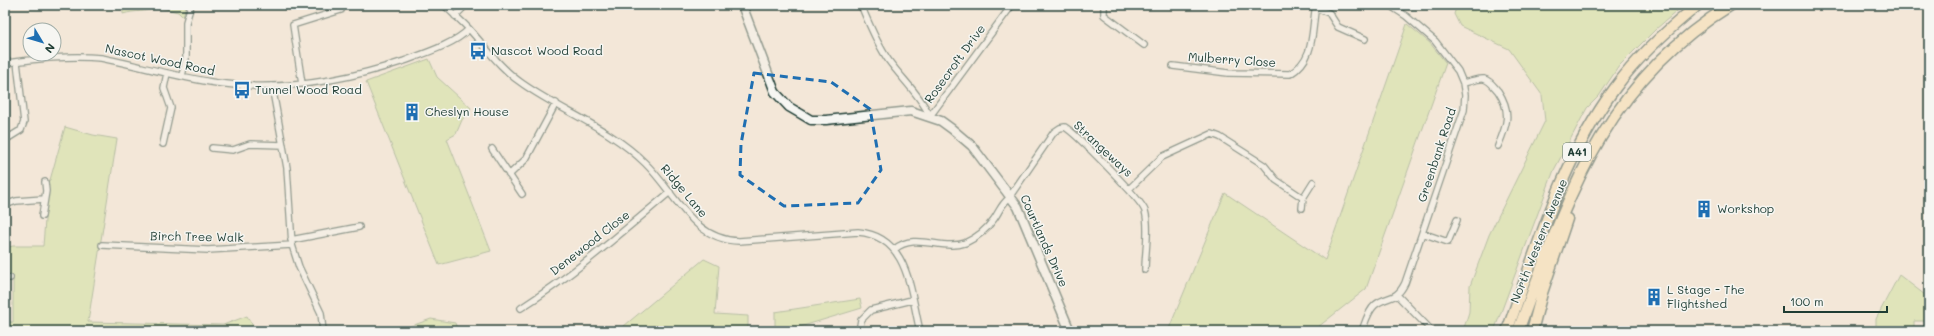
<svg xmlns="http://www.w3.org/2000/svg" width="1934" height="336" font-family="Mali,sans-serif">
  <style>
    .green { fill: #c9e096; stroke: #748e65 }
    .lines { fill: none; stroke-linecap: round; stroke-linejoin: round }
    .street-casing { stroke: #1f3d34; stroke-width: 8 }
    .secondary-casing { stroke: #1f3d34; stroke-width: 11 }
    .highway-casing { stroke: #1f3d34; stroke-width: 13 }
    .street { stroke: #f6f6f2; stroke-width: 5.5 }
    .secondary { stroke: #f6f6f2; stroke-width: 8 }
    .highway { stroke: #f9deab; stroke-width: 10 }
    .rail { stroke: #1f3d34; stroke-width: 2; stroke-dasharray: 6 3; stroke-linecap: butt }
    .marked { fill: none; stroke: #1f6fb2; stroke-width: 3; stroke-dasharray: 8 5; stroke-linejoin: round }
    .labels { text-anchor: middle; stroke-width: 3; stroke-linejoin: round; paint-order: stroke }
    .shield { fill: #f6f6f2; stroke: #60746d; stroke-width: 1 }
    .shield-label { font-size: 11px; font-weight: bold; fill: #1f3d34 }
    .poi-label { font-size: 12px; fill: #1f3d34; stroke: #f6f6f2; text-anchor: start }
    .street-label { font-size: 12px; fill: #1f3d34; stroke: #f6f6f2 }
  </style>
  <rect width="100%" height="100%" fill="#f3e7d8"/>
  <filter id="ink" filterUnits="userSpaceOnUse"><feTurbulence type="fractalNoise" baseFrequency=".025" numOctaves="2"/><feDisplacementMap in="SourceGraphic" scale="8" xChannelSelector="R" yChannelSelector="G"/><feConvolveMatrix kernelMatrix="1 2 1 2 8 2 1 2 1" color-interpolation-filters="sRGB"/></filter>
  <g filter="url(#ink)">
    <path class="green" d="M123 5H186L183 17 178 12 157 7C146 13 135 10 123 14Z
      M1457 5H1684L1656 29 1619 66 1599 96 1587 108 1554 170 1494 331H1463L1469 312 1470 286 1489 235 1545 121 1542 95 1509 49 1460 26 1454 14Z
      M1407 24 1430 43 1446 63 1366 289 1313 331H1168L1225 193 1325 260Z
      M429 59 437 77 471 108 462 120 456 134 447 139 491 251 439 265 366 82Z
      M65 127 93 135 117 139 88 322 223 325 247 316 256 331H5V322H13V275L5 273V248L13 246H43L48 181 50 180Z
      M704 259 719 266 715 314 748 316V330L753 331H618Z
      M1899 275 1929 298V321H1914V331H1876V319Z
      M860 299 862 308 793 329 775 331V312Z
      M431 319 455 323 458 331H397Z"/>
    <g class="lines">
      <g class="street-casing">
        <path id="street" d="M444 5C452 13 462 21 470 30 487 49 502 70 523 84 563 112 610 128 645 163 675 192 692 240 739 241L858 232C909 236 910 291 920 331
          M861 5C869 24 877 44 889 61 903 80 920 95 930 116L1012 5
          M1104 5V15L1144 45
          M1316 8 1329 13 1338 27 1365 39
          M455 16 466 5
          M5 63C37 59 69 55 101 58 140 66 178 77 217 83 280 92 344 81 404 61 423 54 455 44 469 29
          M1173 66 1228 73 1290 74C1316 58 1311 32 1316 5
          M182 76 186 58V22L191 5
          M1463 83C1470 82 1478 78 1484 79 1491 81 1494 87 1498 91 1512 112 1507 125 1498 146
          M302 84 293 25 341 10
          M272 86 287 168 292 245 299 267 321 313 323 331
          M5 140 21 130 24 122 17 62
          M163 144 171 108 164 88 167 73
          M212 148 233 150 250 144 283 145
          M492 149 522 194
          M509 175 526 159 556 103
          M1129 189 1162 157 1212 134 1220 137 1264 165 1276 180 1303 198
          M5 205 16 201 44 199
          M1302 208 1303 198 1313 182
          M42 216 46 191 45 182
          M1422 233 1448 242 1457 220
          M291 240 359 227
          M102 245 208 250 292 245
          M895 249C914 232 943 251 965 243 976 238 987 229 994 219 999 212 1001 205 1008 199L1054 132 1060 128 1065 127C1076 134 1142 200 1145 211 1150 227 1145 253 1145 270
          M5 278H10
          M1397 295 1432 331
          M521 308C576 273 621 233 670 192
          M859 331 861 320 871 310 912 300
          M1362 331C1365 323 1368 311 1375 305 1387 295 1396 302 1405 283L1464 110 1465 95 1463 83 1458 71 1435 41 1406 16 1389 5"/>
      </g>
      <g class="secondary-casing">
        <path id="secondary" d="M742 5 775 92 789 107 801 114 811 120H826L911 111 941 121 952 129 972 146 1018 207 1070 331"/>
      </g>
      <g class="highway-casing">
        <path id="highway" d="M1507 331C1537 249 1562 159 1615 88 1638 56 1667 30 1698 5
          M1518 331C1567 199 1603 83 1731 5
          M1532 331 1542 293 1567 219"/>
      </g>
      <use href="#street" class="street"/>
      <use href="#secondary" class="secondary"/>
      <use href="#highway" class="highway"/>
      <path class="rail" d="M1911 329H1929"/>
    </g>
  </g>
  <path d="M0 0H1934V336H0ZM754 73 831 82 870 109 881 170 858 203 784 206 740 175 741 144Z" fill="#f3e7d8" fill-opacity=".55" fill-rule="evenodd"/>
  <path class="marked" d="M754 73 831 82 870 109 881 170 858 203 784 206 740 175 741 144Z"/>
  <defs>
    <g id="bus-bare" transform="scale(1.38)"><path d="M-5-6H5V4H4V6H2V4H-2V6H-4V4H-5ZM-3.5-4V0h7V-4ZM-3.5 1.2v1.5H-2V1.2ZM2 1.2v1.5H3.5V1.2Z" fill="#1f6fb2" stroke="#f6f6f2" stroke-width="2.5" paint-order="stroke"/></g>
    <g id="building-bare" transform="scale(1.38)"><path d="M-4-6H4V6H1V3H-1V6H-4ZM-2.5-4.3h1.7v1.8h-1.7ZM.8-4.3h1.7v1.8H.8ZM-2.5-1h1.7V.8h-1.7ZM.8-1h1.7V.8H.8Z" fill="#1f6fb2" stroke="#f6f6f2" stroke-width="2.5" paint-order="stroke"/></g>
  </defs>
  <g fill-rule="evenodd">
    <use href="#bus-bare" x="478" y="51"/>
    <use href="#bus-bare" x="242" y="90"/>
    <use href="#building-bare" x="412" y="112"/>
    <use href="#building-bare" x="1704" y="209"/>
    <use href="#building-bare" x="1654" y="297"/>
  </g>
  <g class="labels">
    <rect class="shield" x="1563" y="143" width="28" height="18" rx="3"/>
    <g class="shield-label">
      <text x="1577" y="156">A41</text>
    </g>
    <g class="poi-label">
      <text x="491" y="55">Nascot Wood Road</text>
      <text x="255" y="94">Tunnel Wood Road</text>
      <text x="425" y="116">Cheslyn House</text>
      <text x="1717" y="213">Workshop</text>
      <text x="1667" y="294">L Stage - The<tspan x="1667" dy="14">Flightshed</tspan></text>
    </g>
    <g class="street-label">
      <text transform="translate(160 60) rotate(12)" y="4">Nascot Wood Road</text>
      <text transform="translate(1232 60) rotate(4)" y="4">Mulberry Close</text>
      <text transform="translate(955 64) rotate(-54)" y="4">Rosecroft Drive</text>
      <text transform="translate(1103 149) rotate(43)" y="4">Strangeways</text>
      <text transform="translate(1437 155) rotate(-72)" y="4">Greenbank Road</text>
      <text transform="translate(684 191) rotate(50)" y="4">Ridge Lane</text>
      <text transform="translate(197 237) rotate(1)" y="4">Birch Tree Walk</text>
      <text transform="translate(1044 241) rotate(66)" y="4">Courtlands Drive</text>
      <text transform="translate(1539 241) rotate(-68)" y="4">North Western Avenue</text>
      <text transform="translate(590 243) rotate(-38)" y="4">Denewood Close</text>
    </g>
  </g>
  <rect width="1934" height="336" fill="none" stroke="#f6f6f2" stroke-width="20"/>
  <rect x="10" y="10" width="1914" height="316" fill="none" stroke="#1f3d34" stroke-width="1.5" filter="url(#ink)"/>
  <g transform="translate(42 42) rotate(128)"><circle r="19" fill="#f6f6f2" stroke="#a0aca6"/>
  <path d="M0-3L7 15L0 10L-7 15Z" fill="#1f6fb2"/>
  <text y="-6" font-size="11" font-weight="bold" text-anchor="middle" fill="#1f3d34">N</text>
  </g>
  <path d="M1784 306v6h103v-6" fill="none" stroke="#1f3d34" stroke-width="2"/>
  <text x="1790" y="306" font-size="12" fill="#1f3d34" stroke="#f6f6f2" stroke-width="3" paint-order="stroke">100 m</text>
</svg>
